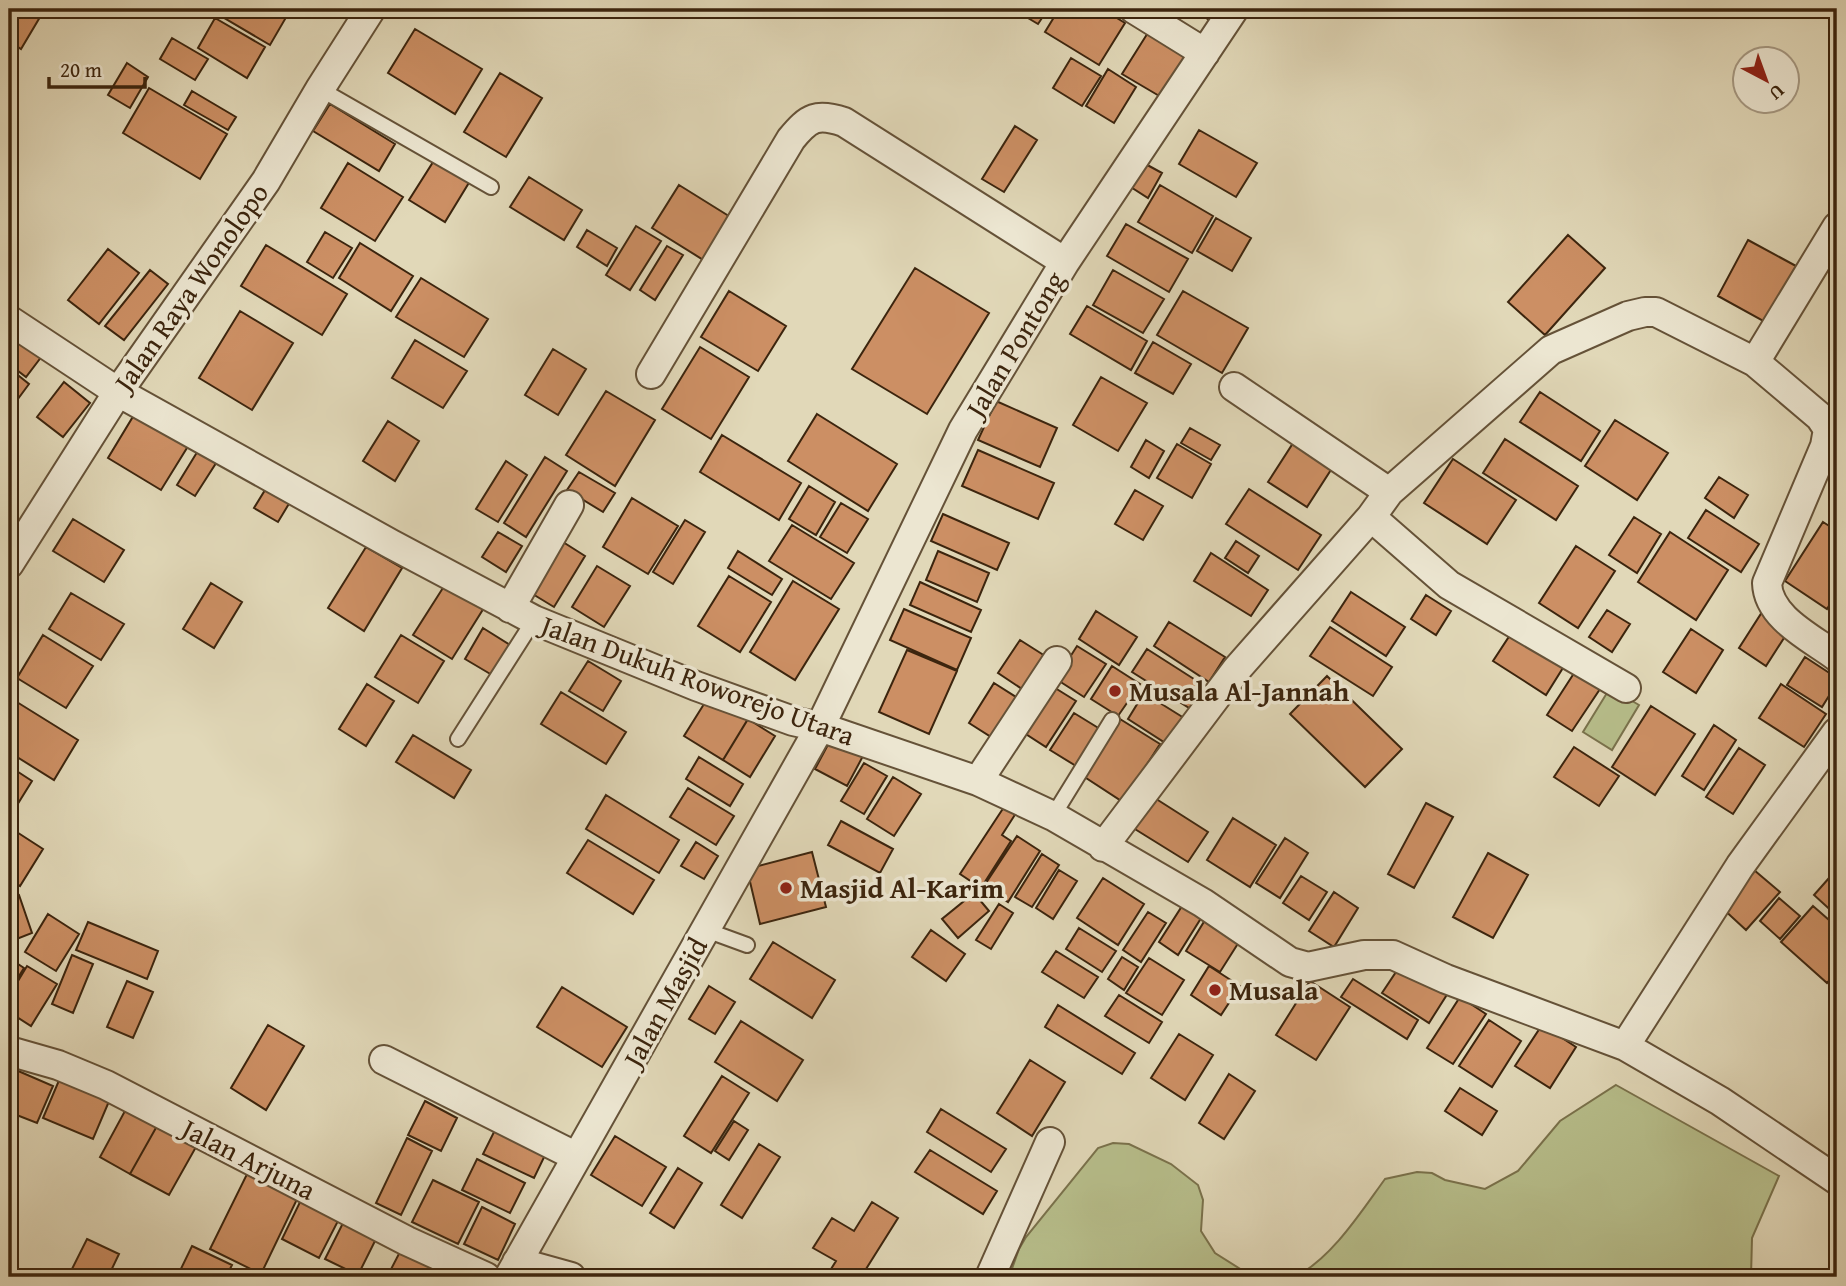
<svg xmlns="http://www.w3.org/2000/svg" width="1846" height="1286" font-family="'Gentium Book Plus',serif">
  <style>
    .green { fill: #b7be8b; stroke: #7a724c; stroke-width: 2 }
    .building { fill: #cc8f64; stroke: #3c250e; stroke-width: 2 }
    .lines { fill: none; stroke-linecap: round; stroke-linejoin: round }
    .service-casing { stroke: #655238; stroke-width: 18 }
    .minor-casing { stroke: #655238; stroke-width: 32 }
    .service { stroke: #ece6d1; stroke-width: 14 }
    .minor { stroke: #ece6d1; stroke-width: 28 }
    .poi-dot { fill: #8f2418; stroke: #ece6d1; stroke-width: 2.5 }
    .labels { text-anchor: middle; stroke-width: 7; stroke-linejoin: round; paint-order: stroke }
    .street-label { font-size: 28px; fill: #3c250e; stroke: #ece6d1 }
    .poi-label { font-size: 28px; font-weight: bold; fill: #3c250e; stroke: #ece6d1; text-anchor: start }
  </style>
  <rect width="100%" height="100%" fill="#e1d8b8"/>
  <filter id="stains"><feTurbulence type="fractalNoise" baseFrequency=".00286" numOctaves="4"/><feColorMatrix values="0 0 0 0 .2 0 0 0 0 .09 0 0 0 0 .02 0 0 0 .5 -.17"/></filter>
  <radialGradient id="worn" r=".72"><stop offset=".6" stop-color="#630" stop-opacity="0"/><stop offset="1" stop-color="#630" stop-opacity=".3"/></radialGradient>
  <path class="green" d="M1610 688 1639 705 1612 750 1583 732Z
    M1616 1085 1779 1176 1752 1238 1751 1277H1295C1332 1258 1361 1212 1385 1179L1417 1172 1432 1173 1445 1180 1485 1189 1518 1171 1560 1121Z
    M1113 1143 1129 1144 1171 1164 1198 1185 1203 1200 1201 1231 1215 1253 1253 1277H1009L1019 1249 1026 1237 1098 1148Z"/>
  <path class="building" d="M9 9H38L43 12 21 49 9 41Z
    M209 9H279L288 14 270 45Z
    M1013 9H1048L1038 24Z
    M1059 9H1102L1125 23 1099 65 1045 32Z
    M1191 9H1219L1211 21Z
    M215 18 265 47 247 78 198 48Z
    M415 29 482 69 455 114 388 73Z
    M1149 31 1187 54 1161 97 1122 74Z
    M172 38 208 59 195 80 160 59Z
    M1071 58 1101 76 1082 106 1053 88Z
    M127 63 148 77 130 108 108 95Z
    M1108 69 1136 87 1114 123 1086 106Z
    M500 73 542 98 506 157 464 132Z
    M149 88 227 134 200 179 123 133Z
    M192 91 236 117 228 130 184 105Z
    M330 104 395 144 379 171 313 131Z
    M1015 126 1037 140 1004 192 982 179Z
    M1199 130 1257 163 1236 197 1179 164Z
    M435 159 470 181 445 222 409 200Z
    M1140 161 1162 173 1148 198 1126 184Z
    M348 163 403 197 375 241 321 208Z
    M529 177 582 210 564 240 510 207Z
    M679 185 732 218 705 261 652 228Z
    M1160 185 1213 216 1192 253 1138 222Z
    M1216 218 1251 238 1232 271 1197 251Z
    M1126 224 1188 259 1169 292 1107 256Z
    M636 226 661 241 630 290 606 275Z
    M587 230 617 248 607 266 577 247Z
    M325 232 352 248 333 278 307 262Z
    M1568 235 1605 268 1545 335 1508 302Z
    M1748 240 1796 266 1765 322 1718 296Z
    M360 243 413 276 391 311 339 278Z
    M266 245 347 294 322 335 241 286Z
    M667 246 683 255 655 300 640 290Z
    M108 249 139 273 99 324 68 300Z
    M915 268 989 313 927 414 852 369Z
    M150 270 168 284 124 340 105 326Z
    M1113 270 1164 299 1143 333 1093 305Z
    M421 278 488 319 464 357 396 317Z
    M729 291 786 326 758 371 701 337Z
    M1183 291 1248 328 1222 373 1157 335Z
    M1087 306 1147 341 1131 370 1070 334Z
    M240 311 293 343 252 410 199 378Z
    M9 330 42 356 26 377 9 364Z
    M415 340 467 371 443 408 392 378Z
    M1153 342 1191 364 1173 394 1135 373Z
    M700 347 749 377 711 439 662 409Z
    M553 349 586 369 558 415 525 395Z
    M9 368 29 384 9 411Z
    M1101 377 1147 403 1118 451 1073 425Z
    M64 382 90 403 63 437 37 417Z
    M606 391 655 420 615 486 566 455Z
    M1540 392 1600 431 1581 461 1520 422Z
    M996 401 1057 428 1040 467 978 440Z
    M137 410 190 443 161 490 108 458Z
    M817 414 897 464 868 511 788 461Z
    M1615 420 1668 453 1637 500 1585 466Z
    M388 421 419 441 395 481 363 461Z
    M1190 428 1220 445 1211 460 1181 443Z
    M722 435 801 483 779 520 700 472Z
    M1297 437 1336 462 1307 507 1268 482Z
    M1505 439 1578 486 1556 520 1483 473Z
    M1146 440 1164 451 1149 478 1131 467Z
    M1177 444 1211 464 1192 498 1157 478Z
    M199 449 218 460 195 496 177 485Z
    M978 450 1054 483 1038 519 962 486Z
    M545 457 567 471 526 537 504 523Z
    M1453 459 1516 500 1487 544 1424 503Z
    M506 461 527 475 498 522 476 509Z
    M579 472 615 493 603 512 567 490Z
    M1719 477 1748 495 1734 518 1705 498Z
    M270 482 293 497 278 522 254 508Z
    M809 486 835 502 816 535 789 519Z
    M1249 489 1321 535 1298 570 1226 524Z
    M1135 490 1163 506 1143 540 1115 524Z
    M632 498 678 526 648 574 603 547Z
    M841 503 868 519 847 553 820 537Z
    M1706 510 1759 544 1741 572 1688 538Z
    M943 514 1009 543 997 570 931 541Z
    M1634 517 1661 534 1637 573 1609 555Z
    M73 519 124 550 104 582 53 551Z
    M685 520 705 532 673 584 653 572Z
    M1823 522 1837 531V593L1827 609 1785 581Z
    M792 525 854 563 831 599 769 561Z
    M498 532 522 546 506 572 482 557Z
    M1670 532 1728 570 1696 620 1638 582Z
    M1236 541 1259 556 1248 573 1225 558Z
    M563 542 585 556 554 607 531 593Z
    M1576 546 1615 571 1578 628 1539 603Z
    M366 547 402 568 364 631 328 608Z
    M738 551 782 579 772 595 728 568Z
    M938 551 989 573 977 602 926 580Z
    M1211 553 1268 590 1251 616 1194 581Z
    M597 566 630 586 604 627 572 607Z
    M729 576 771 602 740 652 698 626Z
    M448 580 487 603 452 659 413 635Z
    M793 581 839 609 795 680 750 652Z
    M920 582 981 610 971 632 910 605Z
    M211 583 242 602 214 648 183 629Z
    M1351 592 1405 627 1386 656 1332 621Z
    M71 593 124 624 101 660 49 629Z
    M1426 595 1451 611 1436 635 1411 619Z
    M904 609 971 638 957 670 890 640Z
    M1764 609 1791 627 1766 666 1739 648Z
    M1607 610 1630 624 1612 652 1589 637Z
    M1096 611 1137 637 1119 665 1079 639Z
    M1169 622 1225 657 1209 682 1154 646Z
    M1330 627 1392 667 1373 696 1310 656Z
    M483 628 510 645 492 675 465 659Z
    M1514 629 1566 663 1546 695 1493 661Z
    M1691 629 1723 650 1696 693 1663 672Z
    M43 635 93 666 66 708 17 678Z
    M401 635 444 661 418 703 375 677Z
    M1020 640 1053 661 1031 695 998 673Z
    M1077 646 1106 664 1084 697 1056 679Z
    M1147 649 1208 688 1194 711 1132 672Z
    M907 650 957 671 929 734 879 712Z
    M1805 657 1837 678V683L1822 707 1787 685Z
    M588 661 621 681 603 711 569 691Z
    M1112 666 1140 684 1118 716 1091 699Z
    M1578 667 1604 683 1572 731 1547 715Z
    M1327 676 1402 749 1365 787 1290 714Z
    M994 683 1024 702 999 742 969 723Z
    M1047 683 1076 701 1046 747 1018 729Z
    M367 684 394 701 366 746 339 729Z
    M1781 684 1826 714 1804 747 1759 718Z
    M561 692 626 732 606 764 541 724Z
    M1144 693 1184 718 1167 744 1128 719Z
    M709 696 748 719 723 760 684 736Z
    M12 699 78 740 54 780 9 752V704Z
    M1651 706 1695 734 1655 795 1612 767Z
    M1074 713 1100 729 1076 766 1050 750Z
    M748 719 775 736 750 777 723 760Z
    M1120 719 1160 744 1123 802 1083 776Z
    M1714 725 1736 740 1704 790 1682 776Z
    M413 735 471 770 454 798 396 762Z
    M831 739 863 756 847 786 815 769Z
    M1574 747 1619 776 1599 806 1554 777Z
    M1739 748 1765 765 1733 814 1706 797Z
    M699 757 743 784 730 806 686 779Z
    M864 763 887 776 864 814 841 801Z
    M9 766 32 781 9 818Z
    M893 777 921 794 894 836 867 819Z
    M688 788 734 816 716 845 670 817Z
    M606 795 679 840 659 873 586 829Z
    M1150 795 1208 832 1188 862 1130 826Z
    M1426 803 1453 817 1414 888 1388 874Z
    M1006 804 1018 810 1002 835 1011 841 981 888 960 874Z
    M1233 818 1276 845 1250 887 1207 860Z
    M841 821 893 849 880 873 828 845Z
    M9 827 43 849 20 886 9 879Z
    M1017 836 1040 851 1008 902 984 886Z
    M1285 838 1308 853 1280 898 1256 883Z
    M588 840 654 880 633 914 567 873Z
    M696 842 718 856 704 879 681 866Z
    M812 852 826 907 760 924 747 869Z
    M1488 853 1528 875 1493 938 1453 917Z
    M1042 854 1059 865 1032 907 1015 897Z
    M1837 869V916L1814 895Z
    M1059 870 1077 881 1053 919 1036 908Z
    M1754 870 1780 892 1746 930 1721 907Z
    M1301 876 1327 892 1309 920 1283 903Z
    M1103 878 1144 904 1118 945 1077 918Z
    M1334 892 1358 908 1334 947 1309 931Z
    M974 893 989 911 958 938 942 919Z
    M19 895 32 933 9 942V899Z
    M1779 898 1800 916 1780 939 1760 921Z
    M1184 903 1203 915 1178 955 1159 942Z
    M999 904 1013 913 991 949 976 940Z
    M1813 906 1837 927V972L1827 983 1781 942Z
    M1148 912 1166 923 1141 962 1123 950Z
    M1210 912 1244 934 1220 972 1186 951Z
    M48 914 79 934 56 971 25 952Z
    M88 922 158 951 147 979 76 950Z
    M1079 928 1116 951 1102 972 1066 949Z
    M931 930 965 954 946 981 912 957Z
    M773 942 835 980 812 1018 750 979Z
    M1056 951 1098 977 1084 998 1042 972Z
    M72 955 93 964 73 1013 52 1004Z
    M1122 957 1138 967 1124 990 1108 979Z
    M9 958 24 968 9 992Z
    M1149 958 1184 980 1162 1015 1126 993Z
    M1402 963 1448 993 1429 1023 1382 993Z
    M27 966 57 984 31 1026 9 1012V996Z
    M1209 966 1240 986 1221 1015 1191 995Z
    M1353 979 1418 1020 1407 1039 1341 997Z
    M127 981 153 992 133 1038 107 1027Z
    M1310 981 1350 1007 1316 1060 1276 1035Z
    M709 986 735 1002 715 1034 689 1019Z
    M562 987 627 1027 602 1067 537 1027Z
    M1119 995 1162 1022 1149 1043 1105 1016Z
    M1460 997 1486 1014 1453 1064 1427 1048Z
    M1058 1005 1135 1053 1122 1074 1045 1027Z
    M1489 1020 1521 1041 1492 1087 1459 1066Z
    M741 1021 803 1060 777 1101 715 1062Z
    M268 1025 304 1046 266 1110 231 1088Z
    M1542 1025 1576 1047 1550 1088 1515 1066Z
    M1179 1034 1213 1055 1185 1100 1151 1078Z
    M1030 1060 1065 1082 1032 1136 997 1113Z
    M9 1067 53 1086 37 1123 9 1112Z
    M1229 1074 1255 1091 1224 1139 1199 1123Z
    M722 1076 749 1093 711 1153 684 1136Z
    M60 1078 110 1099 93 1139 43 1118Z
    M1460 1088 1497 1111 1482 1135 1445 1111Z
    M425 1101 457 1118 441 1151 408 1135Z
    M126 1109 157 1126 130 1174 100 1157Z
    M941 1109 1006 1149 991 1172 927 1132Z
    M734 1121 748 1130 729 1160 715 1151Z
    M498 1124 548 1149 534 1178 483 1154Z
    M157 1126 196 1147 169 1195 130 1174Z
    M615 1136 666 1167 642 1206 591 1175Z
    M407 1138 432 1151 401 1215 376 1203Z
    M759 1144 780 1157 742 1218 721 1205Z
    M930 1150 997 1191 983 1214 915 1172Z
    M477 1159 525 1183 510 1213 462 1190Z
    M250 1168 300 1193 261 1274 210 1249Z
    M678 1168 702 1183 674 1228 650 1213Z
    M433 1180 479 1202 458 1244 412 1222Z
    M301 1200 339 1219 319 1258 282 1239Z
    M872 1202 898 1218 861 1277H826L836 1261 813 1248 832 1218 854 1231Z
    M482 1207 515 1224 498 1260 464 1244Z
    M344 1221 377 1237 358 1275 325 1259Z
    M87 1239 119 1254 108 1277H68Z
    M192 1246 232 1265 226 1277H177Z
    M403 1246 467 1277H387Z"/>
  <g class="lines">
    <g class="service-casing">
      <path id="service" d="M320 89 491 187
        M458 739 534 620
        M1053 816 1112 720
        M706 930 747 945"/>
    </g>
    <g class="minor-casing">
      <path id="minor" d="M1134 9 1205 53
        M9 320 118 392 391 544 534 620 696 686 793 721 820 727 978 781 1053 816 1203 903 1290 962 1308 967 1364 955H1393L1446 979 1625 1046 1720 1101 1837 1180
        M1755 362 1837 227
        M651 374 791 139C809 117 817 113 844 122L1065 262
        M1234 387 1389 492
        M1371 517 1449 585 1626 688
        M9 564 118 392 266 181 320 89 371 9
        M510 608 569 505
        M978 781 1057 661
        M1103 847 1237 669 1371 517 1389 492 1551 350 1628 316 1645 312H1656L1755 362 1820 417 1828 429 1825 446 1767 583C1768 618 1812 638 1837 657
        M1625 1046 1740 866 1837 732
        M9 1051 58 1065 106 1085 407 1241 486 1277
        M384 1060 577 1157
        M517 1262 571 1277
        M509 1277 820 727 963 430 1065 262 1234 9
        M990 1277 1050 1142"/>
    </g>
    <use href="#service" class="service"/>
    <use href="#minor" class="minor"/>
  </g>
  <g class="poi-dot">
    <circle cx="1115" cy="691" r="7"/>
    <circle cx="786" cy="888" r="7"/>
    <circle cx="1215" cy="990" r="7"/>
  </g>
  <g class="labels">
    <g class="street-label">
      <text transform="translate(191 287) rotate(-55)" y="10">Jalan Raya Wonolopo</text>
      <text transform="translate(1015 344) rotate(-59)" y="10">Jalan Pontong</text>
      <text transform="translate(698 680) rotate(20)" y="10">Jalan Dukuh Roworejo Utara</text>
      <text transform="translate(665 1002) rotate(-61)" y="10">Jalan Masjid</text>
      <text transform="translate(249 1159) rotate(27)" y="10">Jalan Arjuna</text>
    </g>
    <g class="poi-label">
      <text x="1129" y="701">Musala Al-Jannah</text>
      <text x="800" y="898">Masjid Al-Karim</text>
      <text x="1229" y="1000">Musala</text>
    </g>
  </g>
  <rect width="1846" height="1286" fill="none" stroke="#e1d8b8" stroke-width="35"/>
  <rect x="10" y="10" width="1825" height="1265" fill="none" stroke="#3c250e" stroke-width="3.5"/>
  <rect x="18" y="18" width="1811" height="1251" fill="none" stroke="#3c250e" stroke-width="2"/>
  <g transform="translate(1766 80) rotate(139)"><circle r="33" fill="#ece6d1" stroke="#a69983" stroke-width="2"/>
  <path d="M0-5L12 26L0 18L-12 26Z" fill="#8f2418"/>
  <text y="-10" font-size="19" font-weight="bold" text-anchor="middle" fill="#3c250e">U</text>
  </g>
  <path d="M49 77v10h96v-10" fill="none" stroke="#3c250e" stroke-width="3.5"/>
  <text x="60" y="77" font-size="21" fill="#3c250e" stroke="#ece6d1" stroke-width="5" paint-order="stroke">20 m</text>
  <rect width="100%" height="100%" filter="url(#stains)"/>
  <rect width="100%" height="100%" fill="url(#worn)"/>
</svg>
